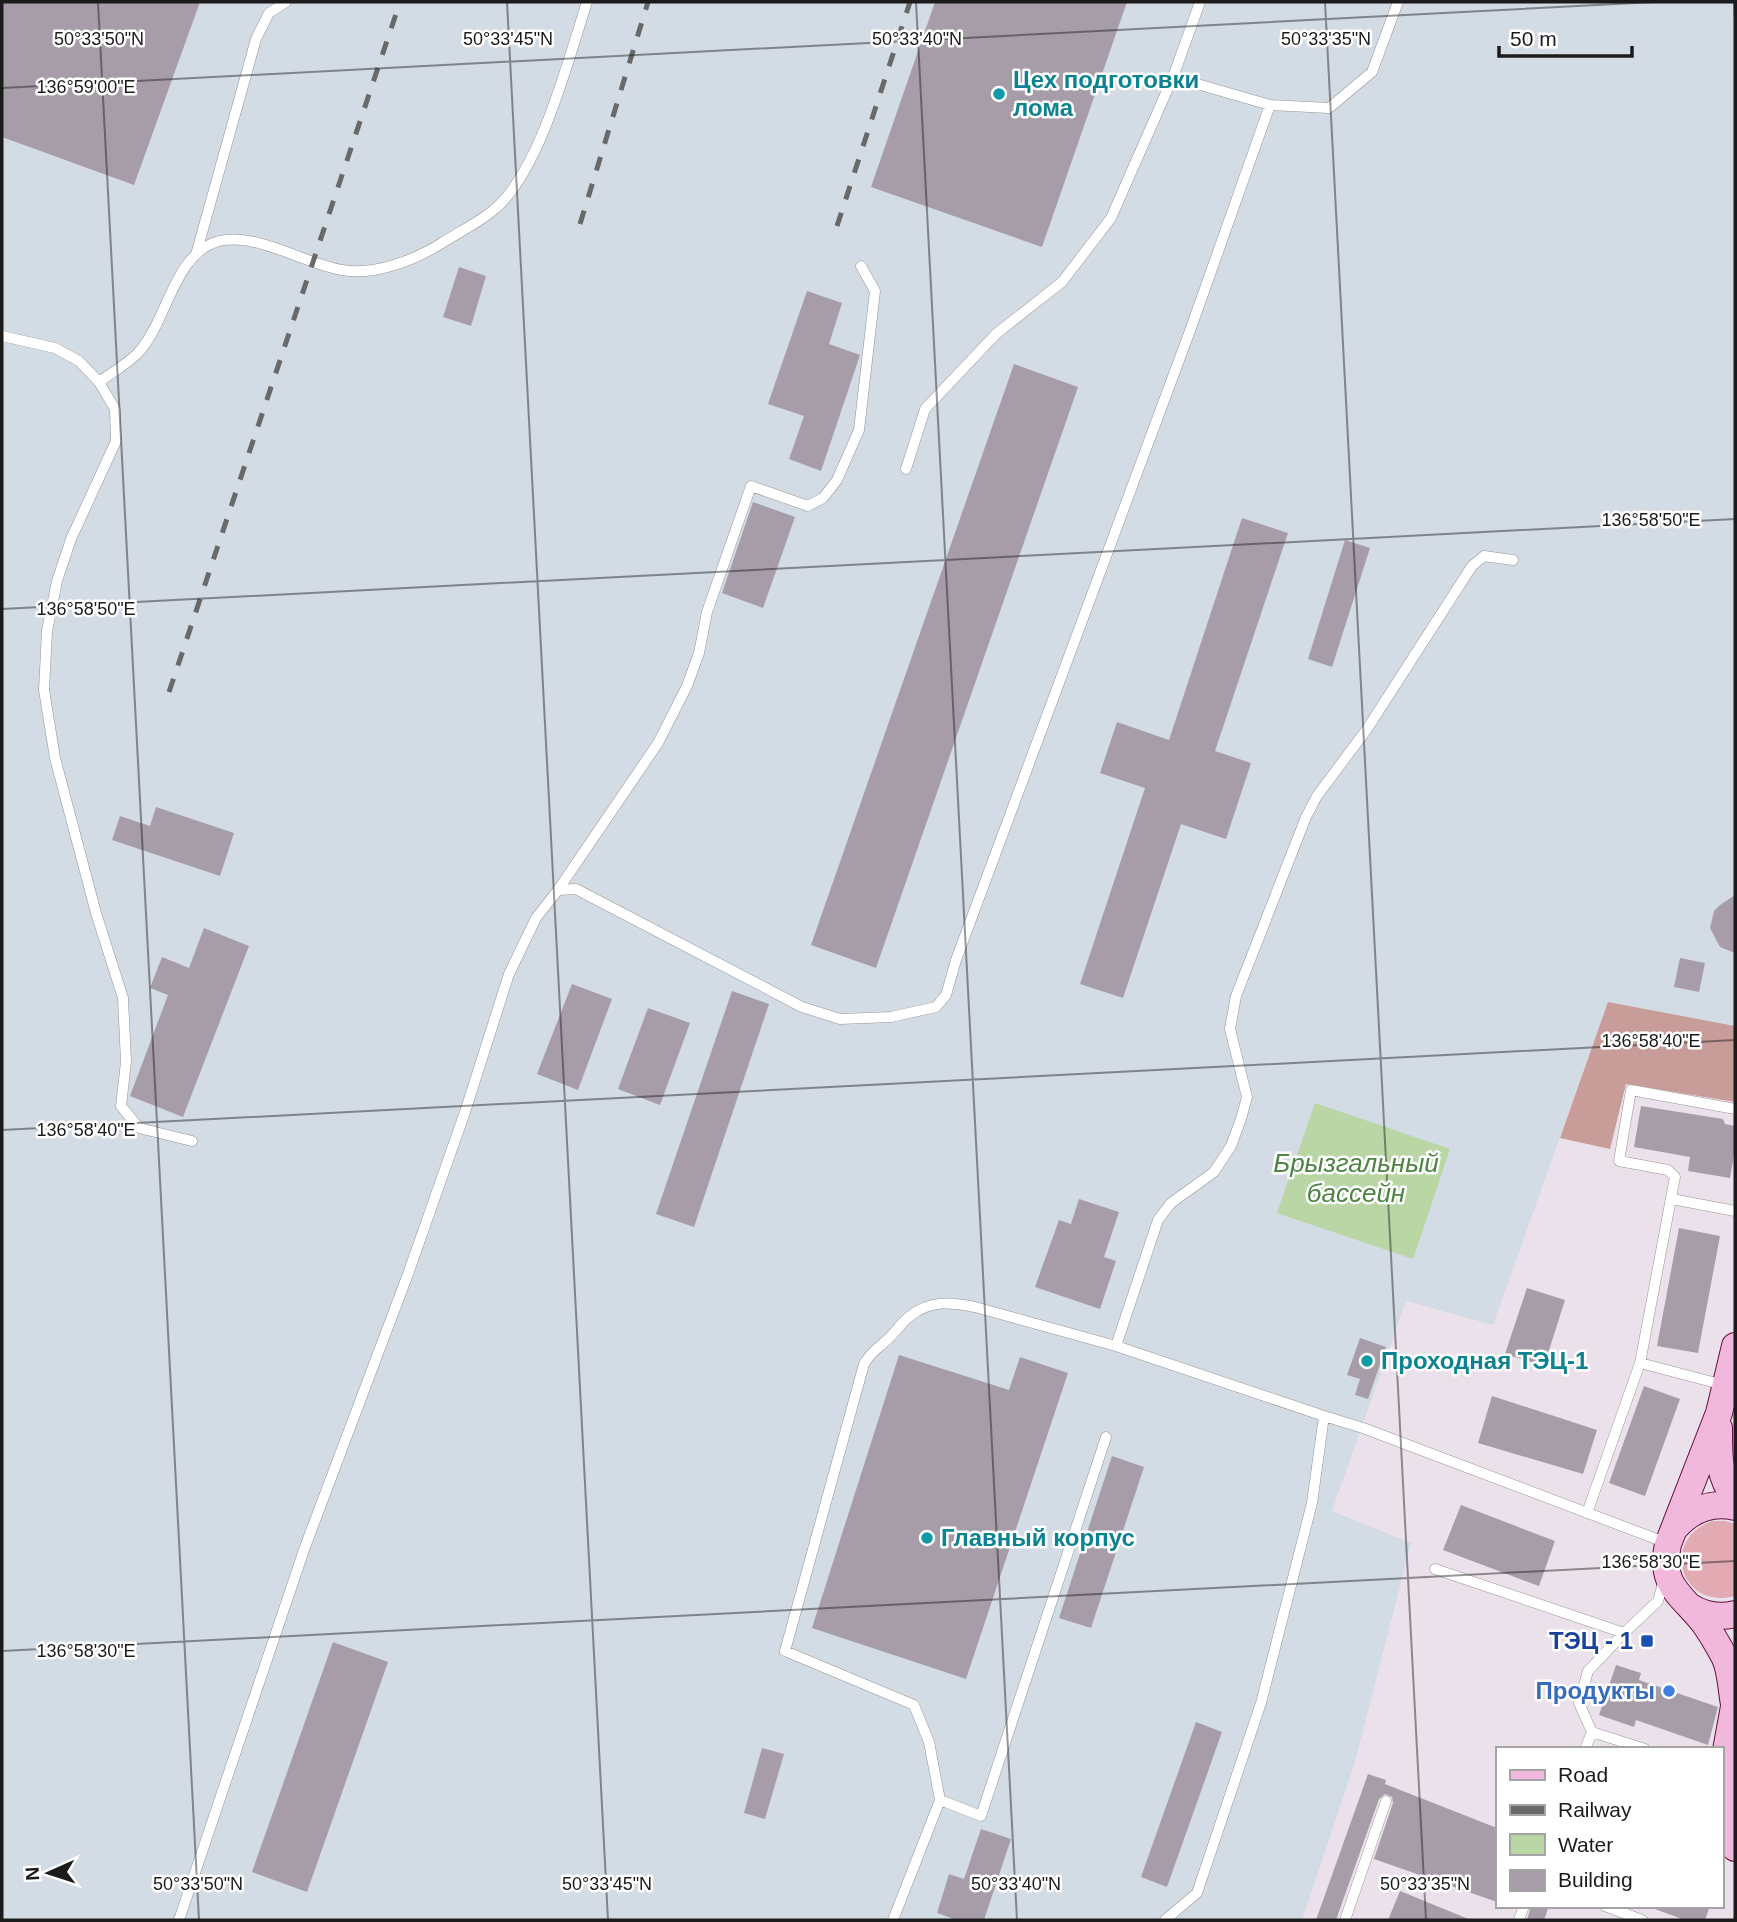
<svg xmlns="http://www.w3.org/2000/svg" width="1737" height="1922" font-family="Helvetica,sans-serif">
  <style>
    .industrial { fill: #d3dbe4 }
    .grass { fill: #e2aab2 }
    .forest { fill: #c79c99 }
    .water { fill: #b9d6a4 }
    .building { fill: #a79da9 }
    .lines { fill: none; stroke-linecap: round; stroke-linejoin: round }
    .lane-casing { stroke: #959595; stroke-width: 11 }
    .secondary-casing { stroke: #650e3d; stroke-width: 28 }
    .lane { stroke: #fff; stroke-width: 10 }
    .secondary { stroke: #f2b8db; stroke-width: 26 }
    .rail { stroke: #696969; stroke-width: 5; stroke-dasharray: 14 14; stroke-linecap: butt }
    .ticks { fill: none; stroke: #1b1b1b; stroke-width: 2; stroke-opacity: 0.45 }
    .culture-dot { fill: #0f9aa8; stroke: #fff; stroke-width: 2.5 }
    .transit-dot { fill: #1a4fb4; stroke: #fff; stroke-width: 2.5 }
    .shop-dot { fill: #3f7fe0; stroke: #fff; stroke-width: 2.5 }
    .labels { text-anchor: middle; stroke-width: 5; stroke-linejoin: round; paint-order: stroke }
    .culture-label { font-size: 24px; font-weight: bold; fill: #0d838f; stroke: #fff; text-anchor: start }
    .transit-label { font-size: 24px; font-weight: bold; fill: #164399; stroke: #fff; text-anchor: end }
    .shop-label { font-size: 24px; font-weight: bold; fill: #366cbe; stroke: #fff; text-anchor: end }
    .water-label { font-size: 26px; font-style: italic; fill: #4e8344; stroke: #fff }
    .ticks-label { font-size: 18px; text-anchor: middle; fill: #1b1b1b; stroke: #fff; stroke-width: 5; stroke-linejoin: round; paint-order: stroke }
  </style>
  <rect width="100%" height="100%" fill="#ebe1eb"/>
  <path class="industrial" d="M2 2H1735V1026L1608 1002 1493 1325 1406 1301 1332 1511 1411 1543 1355 1762 1302 1920H2Z"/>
  <path class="grass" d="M1713 1521H1725L1735 1524V1596C1680 1611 1659 1538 1713 1521Z"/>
  <path class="forest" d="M1608 1002 1735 1026V1102L1626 1084 1610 1149 1560 1138Z"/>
  <path class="water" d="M1315 1103 1450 1149 1413 1259 1277 1213Z"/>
  <path class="building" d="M2 2H200L134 185 2 137Z
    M935 2H1127L1042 247 871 187Z
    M459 267 486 276 471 326 443 317Z
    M807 291 842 303 829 344 860 355 821 471 789 459 804 416 768 404Z
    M1014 364 1078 387 876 968 811 945Z
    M753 502 795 517 763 608 722 593Z
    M1242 518 1288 533 1215 751 1251 763 1226 839 1181 824 1123 998 1080 984 1145 788 1100 773 1117 722 1169 740Z
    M1345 540 1370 548 1332 667 1308 659Z
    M156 807 234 833 220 876 112 840 120 816 150 826Z
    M1735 895V953L1720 947 1710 928 1714 911 1720 905Z
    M204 928 249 946 183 1117 130 1096 168 995 150 988 162 957 189 968Z
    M1680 958 1705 963 1699 992 1674 987Z
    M572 984 612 999 578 1090 537 1074Z
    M732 991 769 1004 694 1227 656 1214Z
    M648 1008 690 1023 660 1105 618 1089Z
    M1641 1106 1723 1119 1725 1124 1735 1126V1149L1730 1178 1688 1171 1690 1157 1634 1147Z
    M1079 1199 1119 1212 1104 1257 1116 1261 1100 1309 1035 1287 1059 1220 1071 1224Z
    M1679 1228 1720 1236 1698 1353 1657 1346Z
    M1527 1288 1565 1300 1544 1366 1505 1354Z
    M1360 1338 1386 1347 1368 1399 1355 1395 1360 1379 1347 1375Z
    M899 1355 1009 1390 1020 1357 1068 1373 966 1679 812 1628Z
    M1644 1386 1680 1399 1645 1496 1609 1483Z
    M1492 1396 1597 1430 1583 1474 1478 1443Z
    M1112 1456 1144 1467 1091 1628 1059 1618Z
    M1461 1505 1555 1541 1539 1586 1443 1550Z
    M333 1642 388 1662 307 1892 252 1872Z
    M1616 1665 1641 1673 1639 1680 1718 1707 1708 1745 1636 1720 1634 1727 1599 1715Z
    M1196 1722 1222 1732 1167 1887 1141 1877Z
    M762 1748 784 1754 765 1819 744 1813Z
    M1368 1774 1386 1780 1385 1784 1497 1828V1902L1374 1859 1393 1803 1392 1797 1385 1794 1379 1799 1336 1920H1316Z
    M981 1829 1011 1839 984 1920H957L937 1913 949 1874 964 1879Z
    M1400 1891 1471 1920H1388Z
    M1531 1906H1549L1544 1920H1527Z
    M1652 1906H1710L1705 1920H1685L1652 1908Z"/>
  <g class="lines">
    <g class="lane-casing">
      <path id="lane" d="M1173 77 1200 2
        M197 251 256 39 269 13 286 2
        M2 336 55 348 79 361 99 382 115 409 116 441 71 539 57 581 47 631 44 690 55 758 96 913 123 998 126 1062 121 1106 139 1128 192 1141
        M99 382C111 373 127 364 137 354 168 322 173 253 219 241 258 232 304 264 342 270 374 276 415 260 442 243 459 232 480 222 496 208 541 168 568 60 587 2
        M906 469 925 409 996 334 1062 282 1111 218 1173 77 1270 105 1329 108 1372 72 1398 2
        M558 890 658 743 687 686 699 653 707 612 751 486 808 506 823 498 837 480 859 430 875 291 861 266
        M1672 1199 1735 1211
        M1116 1346 1324 1416
        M1640 1363 1724 1385
        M1587 1513 1640 1363 1675 1177 1668 1170 1619 1161 1631 1090 1735 1109
        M1435 1569 1624 1633 1658 1601 1664 1580
        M1624 1633 1588 1671 1579 1703 1592 1732 1645 1749
        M1585 1749 1592 1732
        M940 1800 981 1816 1106 1437
        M1605 1906 1642 1920
        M179 1920 305 1547 408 1274 465 1112 509 974 536 918 558 890 576 889 802 1007 840 1019 891 1017 936 1007 946 995 956 960 1191 328 1270 105
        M893 1920 940 1800 929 1742 914 1705 785 1651 864 1364C871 1352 877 1349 887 1340 895 1333 901 1323 910 1316 930 1300 951 1302 975 1307L1116 1346 1158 1220 1171 1203 1214 1172 1231 1146 1241 1119 1247 1097 1230 1029 1236 996 1306 817 1317 796 1367 729 1472 566 1484 556 1513 560
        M1165 1920 1197 1893 1261 1703 1312 1503 1324 1416 1363 1428 1667 1543
        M1345 1920 1386 1801
        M1519 1920 1524 1906"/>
    </g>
    <g class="secondary-casing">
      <path id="secondary" d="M1719 1428C1719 1455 1718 1476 1735 1498
        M1675 1528C1691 1510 1711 1501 1735 1507
        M1689 1606C1703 1615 1719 1618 1735 1614
        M1735 1701 1722 1772 1735 1848
        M1734 1704C1731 1689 1731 1669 1724 1656 1718 1645 1711 1633 1704 1623 1681 1594 1659 1586 1668 1544L1719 1413 1735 1346"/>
    </g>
    <use href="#lane" class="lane"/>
    <use href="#secondary" class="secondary"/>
    <path class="rail" d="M580 224 648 2
      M837 226 910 2
      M169 692 400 2"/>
  </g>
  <path class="ticks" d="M98 2 199 1920M507 2 608 1920M916 2 1017 1920M1325 2 1426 1920M1734 2 1735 19M2 88 1655 2M2 609 1735 519M2 1130 1735 1040M2 1651 1735 1561"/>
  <g class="culture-dot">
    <circle cx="999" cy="94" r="7"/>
    <circle cx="1367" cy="1361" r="7"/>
    <circle cx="927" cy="1538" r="7"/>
  </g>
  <rect class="transit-dot" x="1640" y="1634" width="14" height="14" rx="3.5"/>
  <circle class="shop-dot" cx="1669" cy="1691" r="7"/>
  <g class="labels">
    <g class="culture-label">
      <text x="1013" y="88">Цех подготовки<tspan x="1013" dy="28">лома</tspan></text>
      <text x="1381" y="1369">Проходная ТЭЦ-1</text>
      <text x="941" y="1546">Главный корпус</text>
    </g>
    <g class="transit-label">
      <text x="1633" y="1649">ТЭЦ - 1</text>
    </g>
    <g class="shop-label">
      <text x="1655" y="1699">Продукты</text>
    </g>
    <g class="water-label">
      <text x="1356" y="1172">Брызгальный<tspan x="1356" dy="30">бассейн</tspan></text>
    </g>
  </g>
  <g class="ticks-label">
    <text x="99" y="45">50°33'50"N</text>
    <text x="508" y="45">50°33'45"N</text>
    <text x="917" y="45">50°33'40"N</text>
    <text x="1326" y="45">50°33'35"N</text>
    <text x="86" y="93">136°59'00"E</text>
    <text x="1651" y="526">136°58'50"E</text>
    <text x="86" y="615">136°58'50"E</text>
    <text x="1651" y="1047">136°58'40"E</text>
    <text x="86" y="1136">136°58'40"E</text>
    <text x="1651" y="1568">136°58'30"E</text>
    <text x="86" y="1657">136°58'30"E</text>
    <text x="198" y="1890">50°33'50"N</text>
    <text x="607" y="1890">50°33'45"N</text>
    <text x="1016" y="1890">50°33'40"N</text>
    <text x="1425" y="1890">50°33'35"N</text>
  </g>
  <rect width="1737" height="1922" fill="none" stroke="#1b1b1b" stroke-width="7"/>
  <rect x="1496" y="1747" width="228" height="161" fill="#ffffff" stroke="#a4a4a4" stroke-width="2"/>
  <rect x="1510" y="1770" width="35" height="10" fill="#f2b8db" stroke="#a4a4a4" stroke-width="2"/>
  <text x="1558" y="1782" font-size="21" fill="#1b1b1b">Road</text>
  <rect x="1510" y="1805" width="35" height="10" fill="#696969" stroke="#a4a4a4" stroke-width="2"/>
  <text x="1558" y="1817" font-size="21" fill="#1b1b1b">Railway</text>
  <rect x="1510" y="1834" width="35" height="21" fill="#b9d6a4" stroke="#a4a4a4" stroke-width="2"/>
  <text x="1558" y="1852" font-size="21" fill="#1b1b1b">Water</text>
  <rect x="1510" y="1870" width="35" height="21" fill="#a79da9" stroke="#a4a4a4" stroke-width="2"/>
  <text x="1558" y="1887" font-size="21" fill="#1b1b1b">Building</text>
  <g transform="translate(49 1873) rotate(267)" stroke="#ffffff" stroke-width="5" paint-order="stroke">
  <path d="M0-5L12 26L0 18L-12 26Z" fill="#1b1b1b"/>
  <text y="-10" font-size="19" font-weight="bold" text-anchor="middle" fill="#1b1b1b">N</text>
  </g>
  <path d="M1499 46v10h133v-10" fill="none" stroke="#1b1b1b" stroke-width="3.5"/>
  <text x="1510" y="46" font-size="21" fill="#1b1b1b" stroke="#ffffff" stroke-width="5" paint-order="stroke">50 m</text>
</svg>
